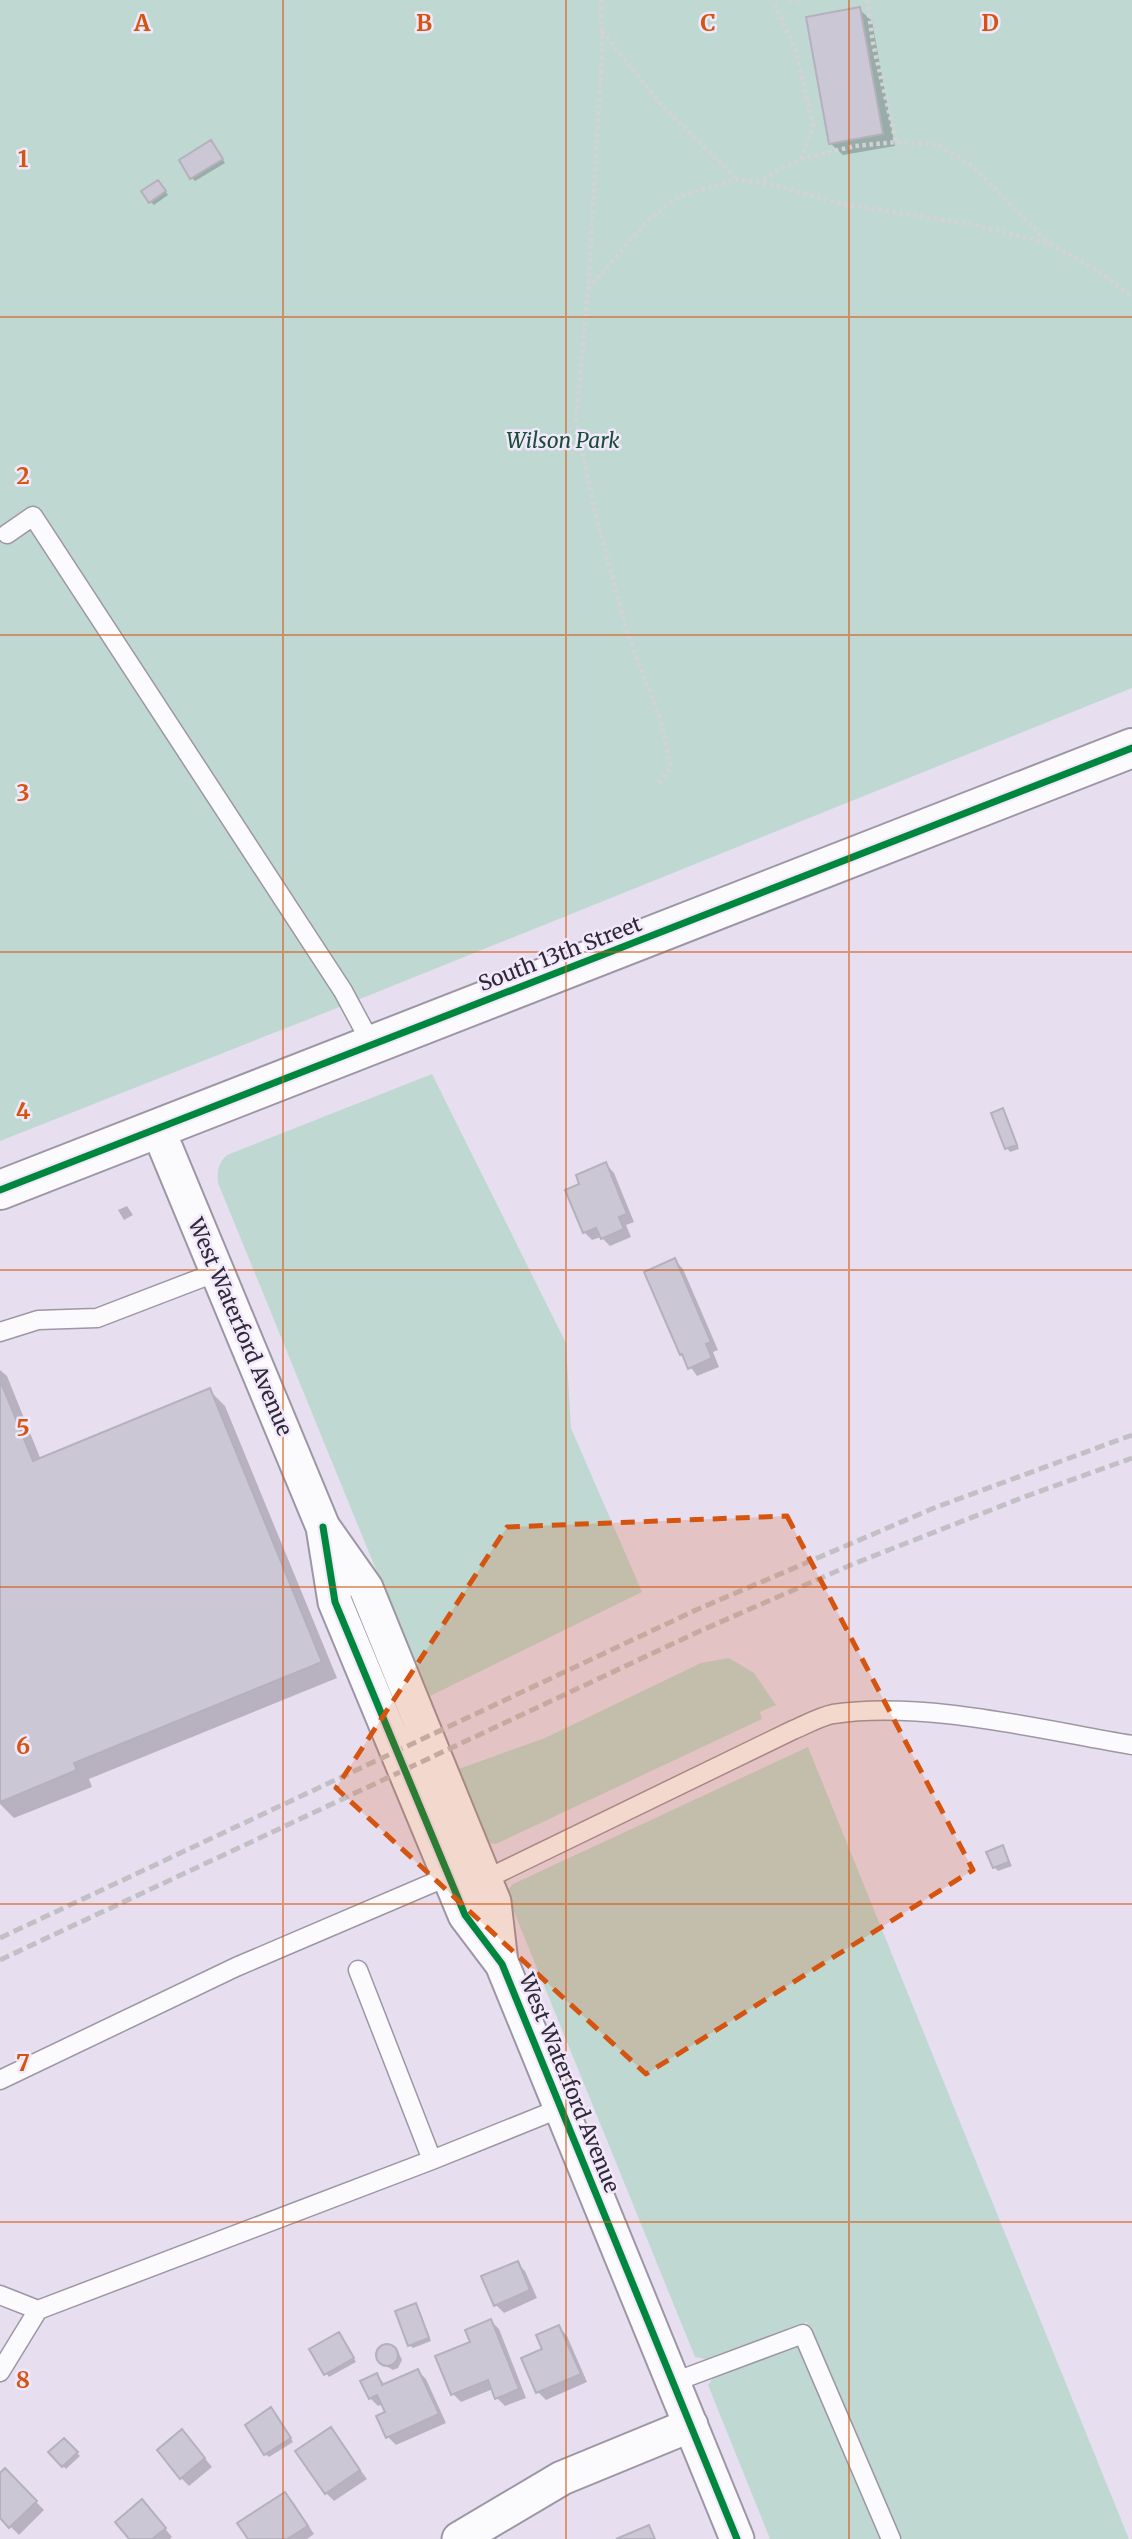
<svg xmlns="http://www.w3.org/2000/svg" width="1132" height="2539" font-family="Merriweather,serif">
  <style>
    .green { fill: #bfd9d2 }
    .shadow { fill: #0003 }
    .building { fill: #cbc7d4; stroke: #b4b0bd; stroke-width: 2 }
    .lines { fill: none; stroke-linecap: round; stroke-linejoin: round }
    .service-casing { stroke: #9d96a4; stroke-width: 21 }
    .minor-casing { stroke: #9d96a4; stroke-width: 37 }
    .tertiary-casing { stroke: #9d96a4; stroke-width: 42 }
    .path { stroke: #d4d2d7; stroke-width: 4.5; stroke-dasharray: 3.5 3.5; stroke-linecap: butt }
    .service { stroke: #fbfafd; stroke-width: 18 }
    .minor { stroke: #fbfafd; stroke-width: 33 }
    .tertiary { stroke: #fbfafd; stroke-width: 38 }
    .rail { stroke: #c2c0c4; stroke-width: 5; stroke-dasharray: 10 5; stroke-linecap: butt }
    .cycleway-casing { stroke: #f1e8fb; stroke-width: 11 }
    .cycleway { stroke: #00873e; stroke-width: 7 }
    .marked { fill: #d55410; fill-opacity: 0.2; stroke: #d55410; stroke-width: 5; stroke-dasharray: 14 9; stroke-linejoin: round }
    .grid { fill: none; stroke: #d55410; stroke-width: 2; stroke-opacity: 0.55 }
    .labels { text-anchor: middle; stroke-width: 5; stroke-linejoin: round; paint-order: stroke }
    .park-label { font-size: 21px; font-style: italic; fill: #1a4d38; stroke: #f1e8fb }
    .street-label { font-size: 21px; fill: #2e2934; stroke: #f1e8fb }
    .grid-label { font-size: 23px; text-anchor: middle; font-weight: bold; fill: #d55410; stroke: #f1e8fb; stroke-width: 5; stroke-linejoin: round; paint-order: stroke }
  </style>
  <rect width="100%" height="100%" fill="#e7dff0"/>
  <path class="green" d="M0 0H1132V688L370 995 0 1141Z
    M432 1074 566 1343 571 1428 642 1592 428 1697 218 1183C217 1171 218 1163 227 1155Z
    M729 1658 754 1673 776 1705 760 1712 762 1719 496 1844 486 1843 456 1770 545 1738 701 1663Z
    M808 1747 1129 2539H900L807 2322 706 2359 695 2357 506 1892 513 1884Z
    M799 2344 882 2539H770L708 2385 714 2376Z"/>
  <path class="shadow" d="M859 9 872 21 895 146 843 155 830 143Z
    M214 146 225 163 195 181 192 178Z
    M162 186 168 195 154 205 150 201Z
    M1002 1110 1006 1114 1019 1149 1010 1152 1007 1148Z
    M606 1164 614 1173 634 1222 626 1225 631 1237 610 1246 601 1237 592 1240 584 1232 581 1185Z
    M127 1206 133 1215 124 1220 118 1210Z
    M675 1260 683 1269 718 1350 713 1352 719 1367 697 1376 681 1354Z
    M0 1370 7 1376 41 1460 209 1390 225 1406 337 1678 89 1779 92 1787 14 1818 0 1804Z
    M1003 1847 1012 1866 998 1871 994 1867Z
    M517 2263 525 2271 537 2298 504 2313 496 2305Z
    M416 2305 419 2309 431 2341 413 2348 409 2345Z
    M491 2321 499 2329 526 2398 505 2406 497 2398 493 2389 461 2402 453 2394 472 2343Z
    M559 2327 567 2336 587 2382 546 2400 538 2392 544 2350Z
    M339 2334 356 2362 329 2377 326 2373Z
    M384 2346 394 2347 398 2351 402 2360 398 2368 393 2370 382 2364 377 2355 379 2349Z
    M418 2371 426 2379 446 2423 396 2445 388 2437 379 2417 387 2413 383 2404 378 2406 370 2398 377 2375 386 2386Z
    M275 2413 293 2442 269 2457 265 2454Z
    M331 2430 367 2479 334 2501 326 2493Z
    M64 2440 80 2456 66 2469 50 2452Z
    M190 2440 212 2467 189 2486 181 2478Z
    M5 2470 44 2510 19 2535 0 2516V2475Z
    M285 2494 293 2502 314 2534 307 2539H250Z
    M150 2510 172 2537 170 2539H131Z"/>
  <path class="building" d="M860 7 883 134 829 144 806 17Z
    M211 140 223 159 190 179 179 160Z
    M158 180 166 191 149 203 141 191Z
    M1003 1108 1017 1145 1005 1149 991 1113Z
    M606 1162 627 1214 619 1217 624 1229 601 1239 596 1228 583 1233 565 1190 579 1184 576 1175Z
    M675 1258 711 1342 706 1344 712 1358 688 1369 682 1354 680 1355 644 1272Z
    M0 1380 33 1461 210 1388 322 1662 74 1763 77 1770 0 1802Z
    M1003 1845 1009 1862 993 1868 986 1852Z
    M518 2261 530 2290 494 2306 481 2276Z
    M416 2303 429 2338 408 2346 395 2311Z
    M491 2319 519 2389 495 2399 488 2380 451 2395 435 2356 470 2342 465 2330Z
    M559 2325 581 2374 536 2393 521 2358 542 2349 536 2335Z
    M339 2332 354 2358 324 2375 309 2349Z
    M376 2355a11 11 0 1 1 22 0a11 11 0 1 1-22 0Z
    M418 2369 439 2414 386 2438 376 2416 385 2412 377 2395 369 2399 360 2381 377 2373 382 2385Z
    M271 2407 291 2438 264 2455 245 2425Z
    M331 2427 360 2470 325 2494 295 2451Z
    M182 2429 205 2458 180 2479 157 2450Z
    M64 2438 78 2452 62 2467 48 2452Z
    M5 2468 37 2501 9 2528 0 2518V2473Z
    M285 2492 308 2526 287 2539H248L237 2523Z
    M142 2499 166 2528 152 2539H129L115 2522Z
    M649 2525 655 2539H616Z"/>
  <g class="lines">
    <g class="service-casing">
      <path id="service" d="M7 534 33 516 343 991 372 1045
        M0 1332 38 1320 97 1318 217 1272
        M478 1883 793 1730C805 1725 819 1717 833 1714 923 1700 1042 1730 1132 1745
        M358 1970 432 2160
        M0 2080 236 1967 449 1876
        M0 2295 38 2310 432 2160 561 2108
        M0 2372 38 2310
        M674 2382 803 2334 891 2539"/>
    </g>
    <g class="minor-casing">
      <path id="minor" d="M157 1127 323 1527 366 1588 494 1902 501 1963
        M323 1527 335 1602 465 1915 502 1964 737 2539
        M459 2539 562 2478 691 2425"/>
    </g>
    <g class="tertiary-casing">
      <path id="tertiary" d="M0 1190 1132 748"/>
    </g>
    <path class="path" d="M601 0 602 54 588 289 576 421 595 512 626 629 660 719 671 767 659 783
      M789 0H803
      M867 0 873 43 896 142
      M602 31 662 106 737 179
      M801 159 855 146 896 142 939 145 972 166 1049 243
      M757 182 801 159 813 126 795 48 773 0
      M588 289 648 220 680 196 737 179 776 186 847 205 970 224 1050 244 1097 270 1132 296"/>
    <use href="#service" class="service"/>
    <use href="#minor" class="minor"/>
    <use href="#tertiary" class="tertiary"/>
    <path class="rail" d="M0 1938 696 1610 934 1508 1132 1435
      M0 1960 700 1631 853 1564 1024 1497 1132 1458"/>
    <g class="cycleway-casing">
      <path id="cycleway" d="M0 1190 1132 748
        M323 1527 335 1602 465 1915 502 1964 737 2539"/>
    </g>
    <use href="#cycleway" class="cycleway"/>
  </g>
  <path class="marked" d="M787 1516 973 1870 646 2074 336 1788 507 1527Z"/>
  <path class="grid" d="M283 0V2539M566 0V2539M849 0V2539M0 317H1132M0 635H1132M0 952H1132M0 1270H1132M0 1587H1132M0 1904H1132M0 2222H1132"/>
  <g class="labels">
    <g class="park-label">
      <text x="563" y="448">Wilson Park</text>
    </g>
    <g class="street-label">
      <text transform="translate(560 954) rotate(-21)" y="7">South 13th Street</text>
      <text transform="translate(240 1327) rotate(67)" y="7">West Waterford Avenue</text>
      <text transform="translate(569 2083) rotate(68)" y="7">West Waterford Avenue</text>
    </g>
  </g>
  <g class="grid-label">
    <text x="142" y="31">A</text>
    <text x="424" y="31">B</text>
    <text x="708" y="31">C</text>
    <text x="990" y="31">D</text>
    <text x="23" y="167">1</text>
    <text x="23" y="484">2</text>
    <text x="23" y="801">3</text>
    <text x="23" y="1119">4</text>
    <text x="23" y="1436">5</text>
    <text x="23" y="1754">6</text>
    <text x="23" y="2071">7</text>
    <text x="23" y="2388">8</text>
  </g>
</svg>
